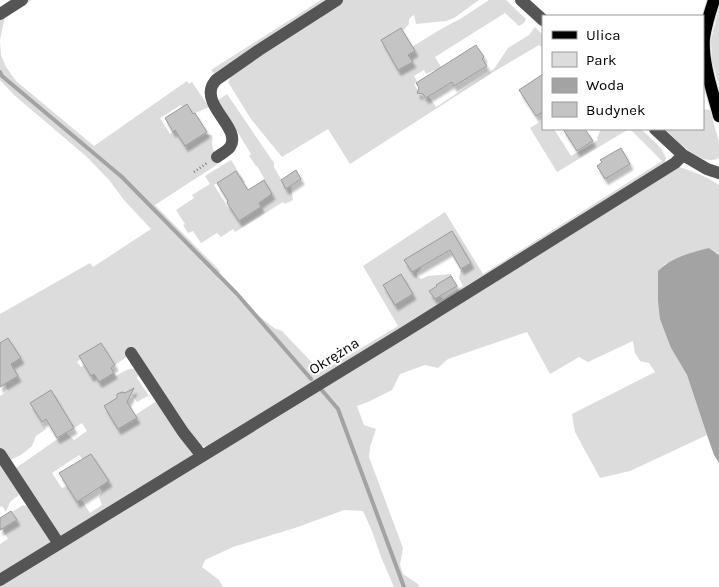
<svg xmlns="http://www.w3.org/2000/svg" width="719" height="587" font-family="Karla,sans-serif">
  <style>
    .green { fill: #dcdcdc; fill-rule: evenodd }
    .water { fill: #a3a3a3 }
    .lines { fill: none; stroke-linecap: round; stroke-linejoin: round }
    .stream { stroke: #a3a3a3; stroke-width: 4 }
    .building { fill: #c4c4c4; stroke: #999; filter: url(#shadow) }
    .major-casing { stroke: #dbdbdb; stroke-width: 14 }
    .path { stroke: #777; stroke-width: 2.5; stroke-dasharray: 1 2.5; stroke-linecap: butt }
    .minor { stroke: #555; stroke-width: 12 }
    .major { stroke: #000; stroke-width: 12 }
    .labels { text-anchor: middle; stroke-width: 4; stroke-linejoin: round; paint-order: stroke }
    .street-label { font-size: 15px; fill: #000; stroke: #fff }
  </style>
  <defs>
    <filter id="shadow"><feDropShadow dx="3" dy="5.5" stdDeviation="1" flood-color="#0004"/></filter>
  </defs>
  <rect width="100%" height="100%" fill="#fff"/>
  <path class="green" d="M29 0H32L5 17 0 40 1 55 6 67 16 81 94 146 187 81 189 84 192 82 209 107 193 114 187 104 182 107 181 105 160 118 170 134 175 130 185 146 205 134 212 135C213 138 212 141 212 143 212 150 217 156 221 162L155 205 220 271 218 278 246 306 274 328 282 331 321 372 398 326 363 266 445 212 483 274 662 161 630 129H641L661 148 666 158 664 165 208 447 201 446 192 438 132 353 115 365 101 343 79 356 81 359 77 362 81 367 84 365 91 376 94 374 99 381 114 373 116 376C123 372 128 368 136 369L139 373 137 378 149 396 146 397 137 402 134 397 122 392 117 394V398L104 406 118 429 136 418 135 415 157 401 195 456 60 537 16 468 66 433 74 440 87 431 82 423 74 428 30 403 46 429 36 436 32 446 21 455 2 464 17 489 19 495 10 502 6 512 2 506 0 507V396L8 391 5 384 18 376 11 364 20 358 0 343V314L90 263 93 267 151 229 124 200 109 180 87 157 14 95 0 80V18ZM452 231 471 263 461 269 459 278 463 286 443 299 441 296 435 299 430 290 444 280 446 282 453 278 451 274 428 276 421 279 417 276V273L421 269V267L412 272 405 260ZM91 454 108 481 99 487 102 491 99 497 102 505 90 513 81 499 77 502 67 486 62 488 52 473 79 455 82 459Z
    M321 0H330L215 75 211 70Z
    M342 0H479L454 18 446 21 416 24 414 15C410 17 408 19 409 24L403 31 401 29 381 40 399 70 412 62 408 55 415 51 412 47 441 29 460 19 489 0H506L526 19 524 23 519 26 505 13 435 57 442 68 437 72 435 70 426 74 424 70 414 76 417 81 414 84 424 100 429 97 436 107 494 69 508 48 529 35 535 27 543 35V48L539 45 495 71 350 164 328 129 282 157 251 119 228 82 232 74Z
    M719 8V85L712 61 711 40Z
    M227 94 274 163V167L286 188 291 186 293 200 285 204 283 202 235 232 233 229 221 237 217 233 201 243 193 231 188 233 183 225 185 224 176 210 194 198 192 195 210 184 205 176 231 160 245 182 244 183 236 171 214 185 228 207 230 206 239 221 261 207 259 203 272 194 264 180V178L257 166H256L249 156 251 154 218 100Z
    M703 109 710 110 719 142V158C702 168 676 140 665 129H703Z
    M543 120V129H554L571 156 598 140 597 138 601 129H629L557 172 530 128Z
    M679 167C693 171 707 177 719 185V254L709 248 665 264 658 271V301L671 348 687 375 707 435 630 471 600 478 575 432 572 414 655 372 649 363 640 361 635 353 633 341 588 362 579 357 550 374 527 332 448 359 438 368 425 365 400 374 392 390 368 402 357 406 364 425 376 429 370 447 369 457 403 548 400 565 403 574 418 584 420 587H394L381 557 372 531 363 511 344 510 298 527 233 547 205 560 202 567 219 580 223 587H0V584Z
    M23 505 26 506 29 508 51 539V545L0 577V544L8 539 2 529 17 520 12 512Z"/>
  <path class="water" d="M709 248 719 255V463L714 455 707 435 687 375 671 348 660 319 658 301V271C672 257 690 253 709 248Z"/>
  <g class="lines">
    <path class="stream" d="M0 72 2 76 122 177 237 294 311 379
      M320 388 338 409 404 587"/>
  </g>
  <path class="building" d="M401 28 415 51 408 55 413 62 398 70 381 40Z
    M476 45 484 57 482 59 487 66 454 86 452 82 426 98 423 94 417 93 419 88 416 83Z
    M543 74V112L536 116 519 90Z
    M187 104 193 114 195 113 207 132 185 146 175 130 173 132 165 118Z
    M563 129H585L593 141 577 151Z
    M621 148 630 164 605 179 597 166 602 162 600 160Z
    M296 170 301 179 286 189 281 180Z
    M236 171 248 190 264 180 272 194 259 203 261 207 239 221 227 203 228 201 217 183Z
    M452 231 471 263 461 269 450 250 412 272 404 260Z
    M401 274 413 294 395 305 383 285Z
    M451 276 457 286 435 299 429 291 437 286 436 285Z
    M8 338 21 358 11 364 18 376 0 387V343Z
    M101 343 115 365 111 368 114 373 99 382 94 374 91 376 79 356Z
    M134 388 127 402 137 418 118 429 104 406 117 398V394L122 392 125 393Z
    M51 390 74 428 57 438 46 419 42 422 30 403Z
    M91 454 109 481 77 502 59 473Z
    M11 511 17 520 0 530V518Z"/>
  <g class="lines">
    <g class="major-casing">
      <path id="major" d="M714 0C710 12 706 25 704 38 702 62 713 93 719 116"/>
    </g>
    <path class="path" d="M194 172 207 163"/>
    <path class="minor" d="M521 0 543 20
      M0 14 22 0
      M655 129 683 155 707 169 719 173
      M217 157C221 154 227 151 230 147 242 129 203 107 212 86 212 85 216 80 216 80L259 50 337 0
      M131 353 183 432 202 456
      M0 454 59 544
      M0 580 403 333 675 163 683 155"/>
    <use href="#major" class="major"/>
  </g>
  <g class="labels">
    <g class="street-label">
      <text transform="translate(334 356) rotate(-32)" y="5">Okrężna</text>
    </g>
  </g>
  <rect x="542" y="15" width="162" height="115" fill="#ffffff" stroke="#999999"/>
  <rect x="552" y="31" width="25" height="8" fill="#000000" stroke="#999999"/>
  <text x="586" y="40" font-size="15" fill="#000000">Ulica</text>
  <rect x="552" y="52" width="25" height="15" fill="#dcdcdc" stroke="#999999"/>
  <text x="586" y="65" font-size="15" fill="#000000">Park</text>
  <rect x="552" y="78" width="25" height="15" fill="#a3a3a3" stroke="#999999"/>
  <text x="586" y="90" font-size="15" fill="#000000">Woda</text>
  <rect x="552" y="102" width="25" height="15" fill="#c4c4c4" stroke="#999999"/>
  <text x="586" y="115" font-size="15" fill="#000000">Budynek</text>
</svg>
